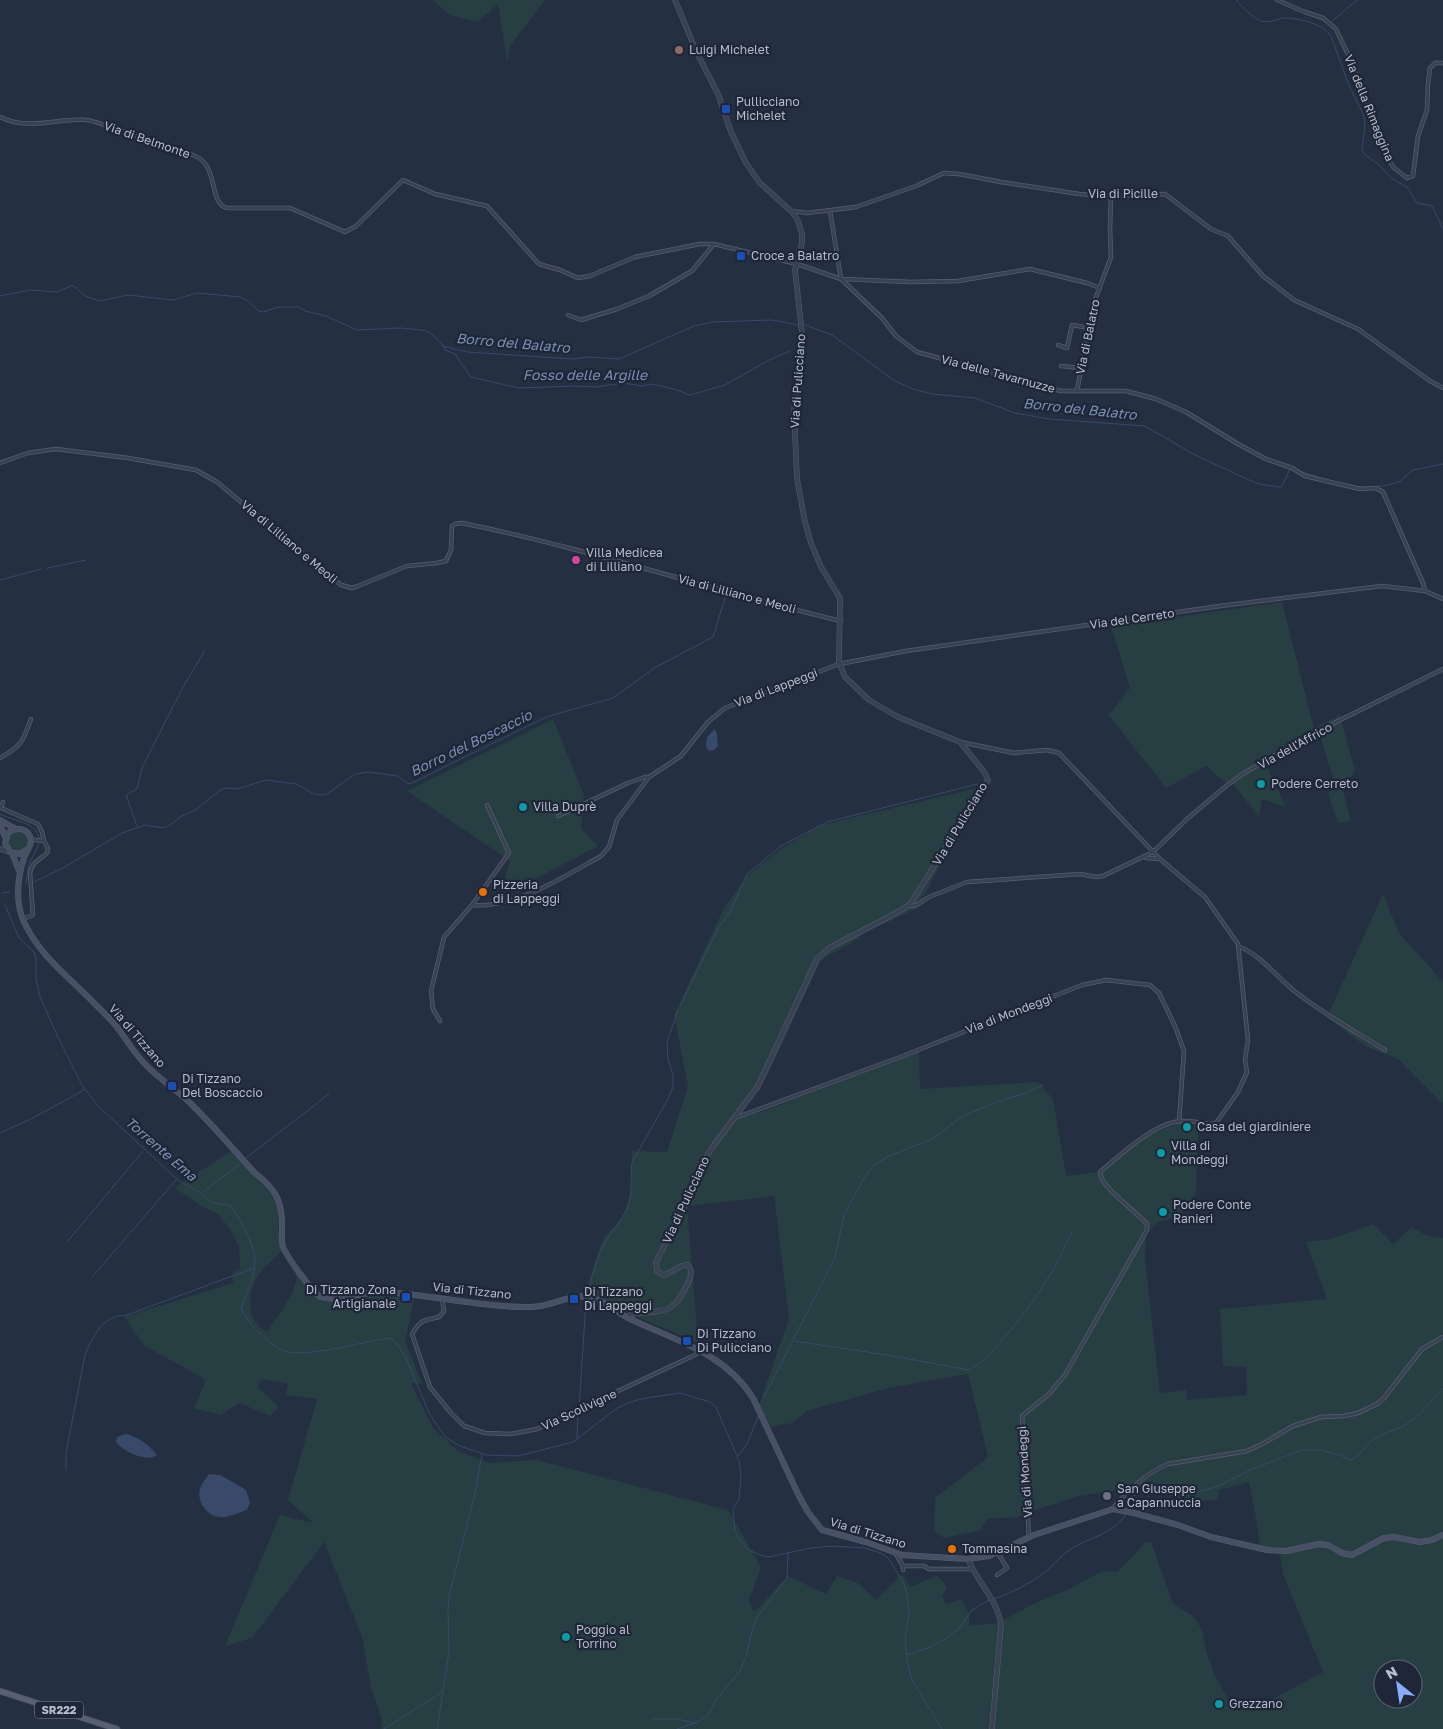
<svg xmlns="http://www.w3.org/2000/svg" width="1443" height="1729" font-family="'Golos Text',sans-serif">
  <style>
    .green { fill: #273e43; fill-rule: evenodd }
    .water { fill: #38496a }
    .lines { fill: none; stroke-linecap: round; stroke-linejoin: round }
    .stream { stroke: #38496a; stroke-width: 1 }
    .minor-casing { stroke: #575f6f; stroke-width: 4.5 }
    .tertiary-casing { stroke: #575f6f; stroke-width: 5.5 }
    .secondary-casing { stroke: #575f6f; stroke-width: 6 }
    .primary-casing { stroke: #434a5b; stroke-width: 7 }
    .minor { stroke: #394252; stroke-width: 3 }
    .tertiary { stroke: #394252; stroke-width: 4.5 }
    .secondary { stroke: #475065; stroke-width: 5 }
    .primary { stroke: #576072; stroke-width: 5.5 }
    .education-dot { fill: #8d6e63; stroke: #1e2637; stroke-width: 2 }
    .transit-dot { fill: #1a4fb4; stroke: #1e2637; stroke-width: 2 }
    .hotel-dot { fill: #d1479c; stroke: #1e2637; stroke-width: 2 }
    .culture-dot { fill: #0f9aa8; stroke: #1e2637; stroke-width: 2 }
    .food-dot { fill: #e8710a; stroke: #1e2637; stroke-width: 2 }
    .worship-dot { fill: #6b7280; stroke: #1e2637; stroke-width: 2 }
    .labels { text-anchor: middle; stroke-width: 4.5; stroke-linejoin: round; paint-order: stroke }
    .shield { fill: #1e2637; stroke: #88909f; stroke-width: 1 }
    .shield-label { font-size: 11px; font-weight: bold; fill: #b6bdcc }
    .poi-label { font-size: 12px; fill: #b6bdcc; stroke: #1e2637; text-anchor: start }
    .street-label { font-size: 12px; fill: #b6bdcc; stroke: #1e2637 }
    .water-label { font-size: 14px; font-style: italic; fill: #7c90b5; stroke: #1e2637 }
  </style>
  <rect width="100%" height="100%" fill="#252f42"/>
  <path class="green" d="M433 0H545L510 46 507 62 498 4 478 22 450 15Z
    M1282 602 1314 728 1340 715 1355 771 1343 790 1351 821 1338 823 1328 794 1335 785 1321 739 1314 728 1263 759 1286 807 1262 799 1259 817 1233 784 1225 782 1206 766 1166 788 1109 715 1130 688 1111 626Z
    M553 719 584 795 581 829 598 846 514 890 505 878 510 861 407 791Z
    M986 786 967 816 917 908 860 935 858 939 821 960 767 1076 737 1119 764 1111 919 1051 920 1089 1038 1082 1053 1099 1066 1176 1098 1172 1099 1176 1102 1171 1148 1135 1181 1123 1216 1127 1214 1130H1198L1196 1193 1180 1216 1158 1222 1146 1234 1145 1259 1160 1393 1186 1390 1187 1400 1247 1395 1246 1367 1223 1366 1220 1309 1327 1299 1306 1242 1331 1239 1373 1224 1393 1244 1412 1227 1426 1235 1443 1238V1729H381L382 1720 371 1687 362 1637 324 1542 252 1638 225 1646 280 1515 313 1523 288 1500 317 1399 286 1395 288 1384 261 1379 258 1387 279 1407 270 1416 240 1403 220 1415 194 1408 204 1385 205 1379 145 1346 124 1317 233 1283 232 1274 240 1268 239 1246 229 1228 218 1214 201 1206 175 1188 231 1151 274 1196 278 1208V1230L281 1252C273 1260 259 1271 255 1281 247 1299 248 1323 267 1332 276 1317 299 1291 296 1274 321 1313 334 1298 371 1296 386 1295 400 1298 414 1299L405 1342 422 1383H411L433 1428 458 1451 489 1463 537 1460 728 1510 761 1567 749 1600 754 1612 788 1576 826 1594 837 1576 858 1583 876 1600 902 1574 910 1587 936 1576 942 1580 947 1588 942 1596 946 1604 961 1599 969 1613V1626L998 1623 1033 1604 1069 1589 1103 1571 1117 1572 1140 1549 1144 1542H1151L1173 1604 1194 1617 1202 1630 1207 1654 1215 1676 1232 1705H1262L1323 1672 1283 1574 1280 1553 1260 1546 1256 1518 1249 1482 1219 1490 1217 1500 1188 1502 1145 1486 1079 1496 1029 1512C1019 1520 1001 1517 987 1519L981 1530 944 1538 934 1531 935 1498 988 1457 968 1374 889 1388 807 1411 792 1423 770 1427 759 1405 789 1318 774 1196 687 1206 698 1343 585 1294 603 1238 622 1219 632 1188V1151L667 1152 688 1086 674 1015 724 908 748 875 778 851 821 825ZM1383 1669H1413V1699H1383Z
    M8 841a10 10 0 1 1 20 0a10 10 0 1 1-20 0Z
    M1383 894 1399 933 1443 982V1104L1398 1059 1365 1046 1327 1017Z"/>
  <path class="water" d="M715 729 717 735 718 746 714 750 709 751 706 747 707 737Z
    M126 1434C140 1438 148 1444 157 1455 148 1463 122 1451 116 1442L117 1437Z
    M209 1474 220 1475 246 1490 250 1503 247 1510C239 1512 229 1518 220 1517 205 1516 194 1497 202 1484 204 1480 207 1477 209 1474Z"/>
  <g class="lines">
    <path class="stream" d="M1236 0C1243 7 1251 17 1261 21 1271 24 1278 17 1288 18 1302 19 1323 24 1331 36L1348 83 1364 116 1365 127 1362 149 1364 154 1379 165 1391 178 1408 188 1417 203 1432 206 1443 229
      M1331 22 1357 0
      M0 296 31 290 57 292 71 286H74L85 296 100 301 128 295 173 300 197 293 240 297 248 301 259 311 263 312 278 307H299L305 311 326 316 357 330 400 328 421 330 429 332 435 337 443 346 467 352 573 359 589 357 619 359 694 326 712 322 772 320 799 325
      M805 325 832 335 895 381 913 389 932 394 975 398 1015 413 1049 419 1145 426 1195 455 1249 480 1259 484 1279 487 1282 486 1290 469
      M444 347 445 350 455 354 471 377 505 385 519 388 574 386 596 387 623 383 642 386 652 384 674 389 690 395 725 385 769 360 790 351
      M1292 466 1298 470
      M1302 472 1324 479
      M1352 486 1365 487 1383 486 1399 482 1413 470 1443 464
      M47 568 86 560
      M0 580 41 569
      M0 814C13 821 38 822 39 839
      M137 826 126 795 137 789 142 768 154 744 182 689 205 650
      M34 882 63 868 122 833 145 825 164 828 170 825 182 816 197 809 220 790 226 788 237 789 266 780 296 784 314 794 321 795 327 794 355 774 368 772 397 776 409 784 414 782 546 717 613 698 656 667 713 637 725 598
      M26 883 29 864 39 844
      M2 893 9 892
      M5 905 19 938 34 952 36 960V979L40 997 57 1035 83 1087 99 1107 179 1181 199 1192 211 1202 231 1206C240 1219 254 1244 255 1259 256 1275 246 1293 241 1308 250 1325 260 1336 277 1347 280 1349 283 1351 287 1352 319 1356 358 1342 390 1338L396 1343 405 1356 429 1413 445 1437 460 1446 486 1455 518 1456 573 1442 617 1408 630 1402 646 1398 680 1393 710 1402 716 1407 739 1461 741 1477 739 1499 733 1510 735 1531 739 1540 749 1550 760 1555 769 1557 811 1548 832 1546 865 1548 881 1553 888 1558 903 1582 907 1593 909 1614 905 1640 907 1661 912 1680 942 1729
      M680 1006 719 927 731 910 747 874 781 846 827 822 982 783
      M0 1133 33 1118 84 1090
      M246 1158 329 1094
      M202 1193 241 1163
      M67 1242 143 1151
      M93 1276 176 1180
      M587 1296C592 1277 596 1258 606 1241 613 1228 624 1219 629 1204 633 1191 630 1176 632 1162L668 1099 673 1087V1076L668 1059 667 1042 678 1010
      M794 1341 887 1355 969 1370C989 1362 1035 1300 1047 1280 1057 1265 1064 1248 1072 1232
      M764 1397 835 1258 844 1215 864 1178 874 1165 889 1156 932 1139 963 1116 994 1103 1028 1092 1043 1085
      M579 1408 586 1300
      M577 1438 578 1412
      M738 1456 747 1444 758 1417
      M66 1469V1453L85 1355C90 1341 100 1322 114 1317 118 1315 123 1316 127 1315L254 1268
      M1127 1510 1126 1504 1129 1498 1152 1488 1173 1487 1195 1493 1218 1486 1248 1471 1301 1450H1320L1340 1455 1351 1460C1361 1456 1365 1444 1374 1439 1383 1433 1394 1431 1403 1426 1419 1418 1431 1401 1443 1388
      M993 1599C1012 1593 1029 1584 1045 1572 1054 1565 1061 1555 1071 1549 1087 1539 1119 1531 1126 1513
      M907 1655 928 1648 945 1639 959 1628 972 1610 989 1600
      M651 1719H678L694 1723
      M384 1729 442 1692
      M437 1729 449 1652 448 1609 449 1596 474 1498 482 1455
      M677 1729 698 1722 708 1715 716 1700 740 1671 746 1657 753 1627 758 1616 787 1578 788 1553"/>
    <g class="minor-casing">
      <path id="minor" d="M1277 0 1305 12 1323 18 1336 29 1352 63 1389 160 1393 167 1407 178 1413 176 1418 136 1427 110 1428 84 1430 68 1435 63H1443
        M0 117C29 131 56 118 86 120 96 121 106 126 115 129 142 138 169 146 195 156 219 165 208 203 227 208H290L345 232 356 226 403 180 435 194 487 206 539 264 560 270 578 278 590 276 635 257 700 244H714L797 264 841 279 882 318 896 336 917 352 1061 391H1126L1156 399 1186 412 1238 444 1266 459 1292 468 1305 476 1360 489 1376 488 1383 492 1423 583 1425 591
        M792 211 807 213 856 207 916 186 944 173 959 174 1001 182 1079 194 1111 196 1165 194 1211 229 1228 236 1263 276 1294 300 1358 329 1430 381 1443 388
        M830 211 841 279
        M842 279 911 282 958 281 1030 269 1087 283 1100 288
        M568 315 581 320 617 309 649 296 692 271 714 244
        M1058 345 1067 348 1072 325 1090 328
        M1061 366 1082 368
        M1077 391 1093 305 1111 257 1110 228 1111 196
        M0 463 28 453 56 449 128 458 196 470 217 482 341 585 352 588 358 586 407 566 437 563 446 561 451 550 452 526 455 524 462 523C590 549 714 591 841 621
        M960 742 1014 753 1047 750 1059 753 1160 859 1205 897 1238 944 1248 1040 1245 1060 1247 1072 1238 1092 1216 1123 1212 1124C1203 1124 1194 1121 1185 1121 1158 1119 1120 1155 1100 1172 1100 1187 1136 1211 1147 1224V1230L1065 1375 1049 1394 1022 1416 1029 1537
        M0 758C22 746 23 741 31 719
        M3 802 1 808 38 824 42 832 44 841 48 848 47 853C39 861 32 861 30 873L33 915 23 919
        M558 816 628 783 645 777H649L681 756 708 722 725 708 839 664 906 651 1220 606 1382 586 1425 591 1443 599
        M30 838 35 840 44 841
        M1146 858 1159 859
        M472 905C515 909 565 876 601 856L609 847 617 820 649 777
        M909 906 917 905 929 897 967 882 1080 874 1096 877 1103 876 1153 852 1187 819 1226 786 1241 775 1308 736 1443 669
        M1240 947C1262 956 1278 979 1297 993 1325 1015 1356 1032 1385 1050
        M440 1021 433 1009 431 991 444 937 472 905 509 853 487 805
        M735 1118 903 1056 1082 985 1106 980 1150 985 1159 993 1175 1026 1184 1051 1179 1122
        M442 1298 444 1311 439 1317C423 1321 421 1319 412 1334L430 1387 451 1413 464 1426 485 1433 511 1434 537 1429 697 1354 699 1350
        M1113 1508C1126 1492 1149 1471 1168 1464L1247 1451 1264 1443 1293 1426 1321 1417 1344 1416 1358 1413 1377 1404 1384 1398 1422 1349 1443 1337
        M896 1554 903 1566V1570
        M903 1566H924L929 1569H972
        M997 1575 1007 1568 998 1553"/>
    </g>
    <g class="tertiary-casing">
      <path id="tertiary" d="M0 849 10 852
        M627 1317C632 1313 636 1313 642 1313 671 1311 675 1309 688 1283 691 1276 693 1272 688 1265 679 1264 672 1274 663 1275L657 1271 656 1262 684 1207 700 1166 714 1145 758 1086 817 959 829 948 900 911 911 903 988 780 985 773 960 742 898 717 869 700 845 677 839 662 840 598 821 567 811 543 805 522 797 479 794 410 803 342 795 270 802 243V234L798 221 793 213 760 183 746 163 731 132 718 94 697 53 675 0
        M968 1559C977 1582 998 1600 1001 1625L992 1729"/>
    </g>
    <g class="secondary-casing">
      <path id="secondary" d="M0 820 16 829
        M0 824 5 837
        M28 849 20 854 10 852 5 843 8 833C16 826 29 828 31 840 31 847 26 852 24 858 17 878 15 905 25 924 41 957 69 977 94 1003 103 1012 113 1021 120 1031 128 1042 135 1054 145 1064 158 1078 174 1088 188 1101 212 1124 233 1149 255 1173 274 1188 282 1199 282 1224 282 1231 281 1239 283 1247 286 1255 313 1294 321 1297 340 1303 362 1291 382 1292 429 1294 477 1307 525 1307 529 1307 535 1307 540 1306 555 1304 572 1294 588 1297 602 1299 615 1311 628 1318 674 1340 724 1352 753 1398L799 1496 808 1512 822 1530 866 1542 902 1555 968 1559 989 1556 1034 1535 1113 1509 1134 1513 1178 1525 1211 1537 1267 1550 1286 1551 1319 1544 1328 1545 1342 1553 1352 1555 1384 1538 1394 1537 1420 1542 1432 1540 1443 1535
        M12 853 19 871"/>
    </g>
    <g class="primary-casing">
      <path id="primary" d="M0 1691 117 1729"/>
    </g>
    <use href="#minor" class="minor"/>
    <use href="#tertiary" class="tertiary"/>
    <use href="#secondary" class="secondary"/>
    <use href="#primary" class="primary"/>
  </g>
  <circle class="education-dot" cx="679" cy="50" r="5"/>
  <g class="transit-dot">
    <rect x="721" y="104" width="10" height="10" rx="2.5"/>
    <rect x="736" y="251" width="10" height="10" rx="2.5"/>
    <rect x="167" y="1081" width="10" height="10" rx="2.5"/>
    <rect x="401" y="1292" width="10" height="10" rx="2.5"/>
    <rect x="569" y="1294" width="10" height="10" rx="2.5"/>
    <rect x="682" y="1336" width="10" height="10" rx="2.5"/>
  </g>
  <circle class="hotel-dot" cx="576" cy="560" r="5"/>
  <g class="culture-dot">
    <circle cx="1261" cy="784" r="5"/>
    <circle cx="523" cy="807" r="5"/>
    <circle cx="1187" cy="1127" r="5"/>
    <circle cx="1161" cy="1153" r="5"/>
    <circle cx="1163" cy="1212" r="5"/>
    <circle cx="566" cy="1637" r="5"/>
    <circle cx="1219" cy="1704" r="5"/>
  </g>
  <g class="food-dot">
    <circle cx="483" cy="892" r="5"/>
    <circle cx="952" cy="1549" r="5"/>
  </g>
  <circle class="worship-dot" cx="1107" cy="1496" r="5"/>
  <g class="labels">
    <rect class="shield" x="35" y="1701.5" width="48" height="17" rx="4"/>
    <g class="shield-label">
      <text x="59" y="1714">SR222</text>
    </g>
    <g class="poi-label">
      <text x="689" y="54">Luigi Michelet</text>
      <text x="736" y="106">Pullicciano<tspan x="736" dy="14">Michelet</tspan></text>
      <text x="751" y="260">Croce a Balatro</text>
      <text x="586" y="557">Villa Medicea<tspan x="586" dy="14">di Lilliano</tspan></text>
      <text x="1271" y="788">Podere Cerreto</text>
      <text x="533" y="811">Villa Duprè</text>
      <text x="493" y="889">Pizzeria<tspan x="493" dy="14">di Lappeggi</tspan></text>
      <text x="182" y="1083">Di Tizzano<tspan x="182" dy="14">Del Boscaccio</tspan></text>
      <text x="1197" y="1131">Casa del giardiniere</text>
      <text x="1171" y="1150">Villa di<tspan x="1171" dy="14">Mondeggi</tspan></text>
      <text x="1173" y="1209">Podere Conte<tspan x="1173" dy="14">Ranieri</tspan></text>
      <text x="396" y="1294" text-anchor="end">Di Tizzano Zona<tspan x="396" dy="14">Artigianale</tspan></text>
      <text x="584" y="1296">Di Tizzano<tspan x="584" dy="14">Di Lappeggi</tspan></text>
      <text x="697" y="1338">Di Tizzano<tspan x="697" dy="14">Di Pulicciano</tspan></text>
      <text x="1117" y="1493">San Giuseppe<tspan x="1117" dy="14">a Capannuccia</tspan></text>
      <text x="962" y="1553">Tommasina</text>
      <text x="576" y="1634">Poggio al<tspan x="576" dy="14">Torrino</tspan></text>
      <text x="1229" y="1708">Grezzano</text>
    </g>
    <g class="street-label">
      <text transform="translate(1369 108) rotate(68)" y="4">Via della Rimaggina</text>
      <text transform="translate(147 140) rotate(19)" y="4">Via di Belmonte</text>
      <text x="1123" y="198">Via di Picille</text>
      <text transform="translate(1088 337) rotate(-78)" y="4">Via di Balatro</text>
      <text transform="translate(998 374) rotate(15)" y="4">Via delle Tavarnuzze</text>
      <text transform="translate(798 381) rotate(-86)" y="4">Via di Pulicciano</text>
      <text transform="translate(289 542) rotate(40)" y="4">Via di Lilliano e Meoli</text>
      <text transform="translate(737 594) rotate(15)" y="4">Via di Lilliano e Meoli</text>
      <text transform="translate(1132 619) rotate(-8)" y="4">Via del Cerreto</text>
      <text transform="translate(776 688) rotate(-21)" y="4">Via di Lappeggi</text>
      <text transform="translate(1295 746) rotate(-29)" y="4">Via dell'Affrico</text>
      <text transform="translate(960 824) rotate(-59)" y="4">Via di Pulicciano</text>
      <text transform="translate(1009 1014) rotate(-21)" y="4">Via di Mondeggi</text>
      <text transform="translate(137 1036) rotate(49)" y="4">Via di Tizzano</text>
      <text transform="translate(686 1200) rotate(-65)" y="4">Via di Pulicciano</text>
      <text transform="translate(472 1291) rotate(6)" y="4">Via di Tizzano</text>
      <text transform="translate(579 1410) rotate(-25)" y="4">Via Scolivigne</text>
      <text transform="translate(1025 1472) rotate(-94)" y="4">Via di Mondeggi</text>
      <text transform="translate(868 1533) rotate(17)" y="4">Via di Tizzano</text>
    </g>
    <g class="water-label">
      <text transform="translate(513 343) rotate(5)" y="5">Borro del Balatro</text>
      <text x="585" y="380">Fosso delle Argille</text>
      <text transform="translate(1080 409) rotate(6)" y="5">Borro del Balatro</text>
      <text transform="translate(471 743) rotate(-26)" y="5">Borro del Boscaccio</text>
      <text transform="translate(161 1149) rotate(41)" y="5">Torrente Ema</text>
    </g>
  </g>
  <g transform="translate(1398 1684) rotate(330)"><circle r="24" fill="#1e2637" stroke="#5b6273"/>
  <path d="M0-4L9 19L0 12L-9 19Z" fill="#8aaefd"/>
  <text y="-8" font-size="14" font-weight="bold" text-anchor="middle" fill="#b6bdcc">N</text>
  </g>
</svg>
